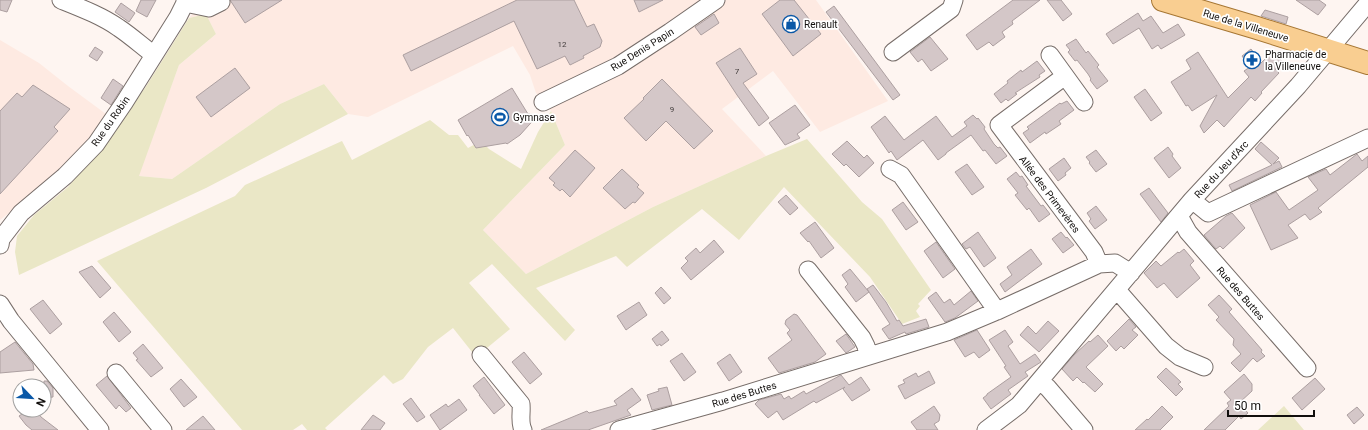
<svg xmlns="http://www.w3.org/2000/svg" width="1368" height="430" font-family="Roboto,sans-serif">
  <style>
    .built { fill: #feeae2 }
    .green { fill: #eae7c6 }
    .building { fill: #d4c7c8; stroke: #ac9fa0 }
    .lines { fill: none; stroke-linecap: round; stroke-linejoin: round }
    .minor-casing { stroke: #776d69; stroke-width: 19 }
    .major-casing { stroke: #a67633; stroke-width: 24 }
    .minor { stroke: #fff; stroke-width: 17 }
    .major { stroke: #f9ce91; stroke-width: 22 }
    .labels { text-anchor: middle; stroke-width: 3.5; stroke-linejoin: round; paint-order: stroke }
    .number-label { font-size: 8px; fill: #423d3c }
    .poi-label { font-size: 10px; fill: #120f0d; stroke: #fff; text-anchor: start }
    .street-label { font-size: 10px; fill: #120f0d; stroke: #fff }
  </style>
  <rect width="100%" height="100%" fill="#fef5f1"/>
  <path class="built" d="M205 0H816L888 101 820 132 773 71 722 109 766 156 653 207 526 274 483 230 565 145 551 111 536 93 530 75 513 46 368 117 348 114 324 84 280 104 172 179 138 176 179 65 216 34 206 14 189 18Z
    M0 40 39 63 68 86 106 114 87 141 65 165 40 188 0 220Z"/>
  <path class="green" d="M206 14 216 34 179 65 139 176 172 179 280 104 324 84 348 114 206 188 19 275 15 252 17 236 34 215 68 187 94 156 145 88 189 18Z
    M551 111 565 145 483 230 526 274 653 207 766 156 807 139 862 202 882 219 931 290 918 304 920 306 916 311 920 317 902 324 870 277 784 187 739 240 702 209 627 267 616 256 536 288 575 330 565 341 492 264 469 283 510 329 476 357 453 328 428 347 403 379 393 384 384 375 325 428 327 430H307L302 424 293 430H242L97 261 235 196 245 185 342 141 352 160 430 120 449 135H458L468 148 481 141 489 149 521 169 538 132Z
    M1284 406 1304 430H1258Z"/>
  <path class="building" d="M0 0H12L7 12 0 10Z
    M141 0H156L147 17 136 11Z
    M230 0H282L245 23Z
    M517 0H574L587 27 594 24 602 41 600 47 583 56 584 58 570 65 565 56 537 69 514 21 411 71 403 55Z
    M634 0H663L639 12Z
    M780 0H794L821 34 793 56 762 14Z
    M1013 0H1040L1012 21 1013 24 1002 32 1005 37 993 46 989 42 977 50 966 35Z
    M1047 0H1061L1072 14 1063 21Z
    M1296 0H1319L1326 5 1318 15Z
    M121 3 135 13 129 22 115 12Z
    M834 6 900 95 893 100 826 12Z
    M1265 10 1288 17 1286 24 1261 16Z
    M1138 13 1143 21 1151 16 1163 33 1178 24 1185 35 1161 49 1158 45 1152 49 1139 28 1113 44 1106 34Z
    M714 14 719 23 701 35 695 27Z
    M930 37 948 59 931 71 922 59 918 62 910 52Z
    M1076 39 1086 53 1088 51 1099 65 1097 67 1108 81 1097 89 1090 80 1091 79 1088 74 1077 60 1075 61 1068 52 1070 50 1066 45Z
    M95 47 103 52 97 61 89 56Z
    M740 48 757 74 743 83 769 118 759 126 737 95 716 63Z
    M1251 49 1261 63 1272 52 1282 61 1275 69 1279 73 1261 92 1262 93 1255 101 1251 97 1224 127 1217 120 1204 133 1200 126 1217 95 1192 111 1188 105 1186 106 1171 82 1191 69 1186 60 1198 52 1228 98 1249 77 1244 71 1250 67 1242 56Z
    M1037 61 1045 71 1039 75 1040 77 1015 93 1017 94 1008 101 1006 99 1001 103 994 94 1008 83 1007 81 1021 70 1022 72Z
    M235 68 250 88 211 117 196 97Z
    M113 79 123 86 111 105 101 98Z
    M662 79 713 131 694 149 666 121 646 141 624 118 644 99 643 98Z
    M33 85 70 109 54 127 58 131 0 194V111L17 93 22 97Z
    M512 88 528 114 538 115 520 135 507 144 506 143 476 148 468 135 467 136 458 120Z
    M1145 89 1162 113 1151 121 1134 97Z
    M1067 101 1074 110 1059 121 1061 124 1046 134 1045 132 1030 143 1023 133 1029 129 1027 127 1060 103 1061 104Z
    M795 105 810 125 797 134 800 138 785 145 769 123Z
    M973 115 977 119 978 118 985 127 984 129 994 144 998 148 1000 147 1007 156 996 164 985 150 983 151 971 135 946 153V154L938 160 923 140 897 160 891 151 889 153 871 127 885 116 904 140 936 116 952 137 967 126 964 122Z
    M847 141 864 158 867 155 874 163 859 177 846 164 844 166 832 154Z
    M1261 142 1279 158 1273 164 1279 161 1282 167 1232 191 1229 185 1272 165 1255 149Z
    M1168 147 1173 154 1172 156 1181 168 1169 178 1154 158Z
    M575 150 595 168 570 197 562 189 560 191 553 185 555 183 549 178Z
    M1096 150 1107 164 1096 172 1089 163 1090 162 1086 157Z
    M1357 154 1362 161 1368 156V167L1318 208 1322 212 1310 220 1305 214 1288 225 1298 238 1271 250 1250 205 1276 192 1289 210 1318 190 1308 177 1326 169 1330 175Z
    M1064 158 1071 168 1065 173 1066 175 1058 181 1049 169Z
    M967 164 984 187 972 195 955 172Z
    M622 169 639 185 637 187 644 193 635 203 633 202 625 209 603 188Z
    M1016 172 1020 177 1022 176 1028 185 1026 186 1041 206 1043 205 1050 214 1039 222 1029 208 1027 210 1015 195 1018 193 1007 179Z
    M1149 188 1168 213 1161 222 1140 194Z
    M786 195 798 208 790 215 778 202Z
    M903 202 918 222 906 230 892 210Z
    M1096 206 1107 220 1095 229 1089 221 1091 219 1087 213Z
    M1232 213 1245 228 1223 249 1220 246 1216 249 1204 235 1226 216Z
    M815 222 834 248 821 258 809 241 808 242 800 233Z
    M978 232 996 258 984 267 970 247 966 249 962 244Z
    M1061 232 1066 238 1067 237 1074 245 1063 253 1052 239Z
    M714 240 724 252 691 280 681 268 688 261 685 258 696 248 700 253Z
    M936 242 955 269 943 278 924 251Z
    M1031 249 1042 264 1005 292 1000 284 1012 275 1007 267Z
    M1184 249 1194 261 1190 265 1200 278 1177 298 1164 283 1157 288 1144 273 1156 261 1161 266 1178 252 1179 253Z
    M92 266 111 288 100 298 79 272Z
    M850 269 869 292 856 302 845 287 848 284 842 275Z
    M873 285 886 302 897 321 899 320 903 326 926 319 929 327 906 334 905 332 889 339 882 329 890 324 867 289Z
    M661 287 671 298 664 304 655 293Z
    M971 291 978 301 955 318 945 322 928 298 936 292 944 303 950 299 954 305Z
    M1219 295 1232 309 1229 312 1262 350 1261 352 1265 356 1257 362 1253 358 1240 372 1231 363 1241 354 1233 345 1234 339 1216 320 1219 317 1208 305Z
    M43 300 62 324 50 334 30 309Z
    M639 302 647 315 626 330 617 316Z
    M114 312 131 332 119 342 103 322Z
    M794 314 797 315 826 354 815 362 779 373 768 358 792 340 787 333 790 330 785 324 786 320Z
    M1129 319 1136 327 1132 330 1138 335 1124 349 1121 346 1116 351 1107 341Z
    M1048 321 1059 331 1039 352 1020 335 1028 326 1036 334Z
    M977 330 990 350 979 358 974 352 965 357 954 340Z
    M1005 330 1013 342 1008 346 1020 364 1035 354 1041 362 1025 372 1028 376 1008 390 1011 394 991 409 983 398 987 395V394L1011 377 1004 367 1006 366 989 340Z
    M662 331 669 340 661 346 660 344 657 346 652 339Z
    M846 334 855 347 846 353 836 341Z
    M1098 335 1108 346 1086 367 1103 384 1095 392 1084 382 1083 383 1077 377 1073 381 1062 369 1074 355 1089 341 1090 342Z
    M15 342 33 364 34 370 0 373V352Z
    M143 344 163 368 151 377 136 360 138 359 133 353Z
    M524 352 542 374 530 384 512 362Z
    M682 353 696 372 684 381 670 361Z
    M730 354 742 372 729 381 717 363Z
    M1166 368 1181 382 1178 384 1183 389 1176 396 1157 377Z
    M929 371 935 383 905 399 898 386 905 383 903 380 916 373 918 377Z
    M1244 374 1252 384V391L1239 403 1248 413 1241 419 1239 416 1225 430H1204L1229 406 1227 403 1231 400 1224 392Z
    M841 375 849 385 861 377 870 390 852 401 843 389 845 387 816 403 814 401 783 420 777 411 768 418 755 404 759 400 781 394 784 399 789 396 791 399 804 391 806 394Z
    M107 376 131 408 126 412 119 405 116 409 96 385Z
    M484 377 505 405 494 414 479 395H480L473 386Z
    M1315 378 1325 389 1302 410 1292 398Z
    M181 379 197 397 184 407 170 389Z
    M44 381H47L53 388V397L44 398Z
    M667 387 672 405 652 410 647 395 659 391 658 389Z
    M632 388 641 400 627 410 631 415 588 430H541L587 411 589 413 617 405 614 401Z
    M411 398 425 417 417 422 403 404Z
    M459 399 467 410 440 430 430 415 446 404 448 407Z
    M934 406 940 415 939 421 934 424 938 430H917L911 422Z
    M1162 406 1173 417 1160 430H1135L1147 419 1148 420Z
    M1357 407 1364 415 1354 424 1347 415Z
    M28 410H36L41 417 58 430H32L26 425 19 416Z
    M373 415 385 423 380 430H361Z
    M203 416 215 430H186Z"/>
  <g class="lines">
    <g class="minor-casing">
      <path id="minor" d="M61 0C81 8 102 16 119 28 131 36 142 46 154 55
        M185 3 209 8 221 2
        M893 52 951 9 954 0
        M1050 55 1084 102
        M1065 76 999 125 1094 252 1099 264
        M543 102 618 66 670 32 716 0
        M890 169 901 175 997 311
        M1192 200 1208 213 1368 138
        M1179 216 1188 232 1307 368
        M0 245 1 239 21 213 65 176 96 144 124 103 178 17 185 3V0
        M808 270 862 338 866 346 868 356
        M1117 290 1166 346 1180 357 1204 367
        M0 304 11 321 100 430
        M481 355 521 404C522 413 519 422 523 430
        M116 373 163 430
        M1040 381 1048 388 1084 430
        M619 430 723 401 947 332 997 311 1099 264 1115 263 1131 273
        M986 430 1019 405 1192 200 1298 86 1368 3"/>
    </g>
    <g class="major-casing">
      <path id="major" d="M1163 0 1257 28 1368 63"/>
    </g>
    <use href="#minor" class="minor"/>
    <use href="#major" class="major"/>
  </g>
  <defs>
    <g id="shop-ring" transform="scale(0.9)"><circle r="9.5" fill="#fff" stroke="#0a58a7" stroke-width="1.5"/><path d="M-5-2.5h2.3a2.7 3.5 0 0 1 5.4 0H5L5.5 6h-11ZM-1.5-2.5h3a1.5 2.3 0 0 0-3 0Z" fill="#0a58a7"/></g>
    <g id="pharmacy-ring" transform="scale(0.9)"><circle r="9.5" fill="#fff" stroke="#0a58a7" stroke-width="1.5"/><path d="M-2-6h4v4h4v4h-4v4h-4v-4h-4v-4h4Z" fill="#0a58a7"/></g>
    <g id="stadium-ring" transform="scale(0.9)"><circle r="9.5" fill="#fff" stroke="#0a58a7" stroke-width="1.5"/><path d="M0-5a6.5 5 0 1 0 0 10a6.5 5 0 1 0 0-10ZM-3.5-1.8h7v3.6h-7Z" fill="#0a58a7"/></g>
  </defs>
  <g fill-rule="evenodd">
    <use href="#shop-ring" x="791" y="24"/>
    <use href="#pharmacy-ring" x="1252" y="60"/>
    <use href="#stadium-ring" x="500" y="117"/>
  </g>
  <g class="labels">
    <g class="number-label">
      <text x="562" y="47">12</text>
      <text x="737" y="74">7</text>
      <text x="672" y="112">9</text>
    </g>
    <g class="poi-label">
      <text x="804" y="28">Renault</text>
      <text x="1265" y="58">Pharmacie de<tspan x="1265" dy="12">la Villeneuve</tspan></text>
      <text x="513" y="121">Gymnase</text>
    </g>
    <g class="street-label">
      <text transform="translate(1246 25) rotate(17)" y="4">Rue de la Villeneuve</text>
      <text transform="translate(642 49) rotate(-32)" y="4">Rue Denis Papin</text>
      <text transform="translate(110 121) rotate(-55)" y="4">Rue du Robin</text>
      <text transform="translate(1221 169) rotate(-47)" y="4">Rue du Jeu d'Arc</text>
      <text transform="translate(1050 194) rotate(53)" y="4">Allée des Primevères</text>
      <text transform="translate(1241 293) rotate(49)" y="4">Rue des Buttes</text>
      <text transform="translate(744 394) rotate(-17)" y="4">Rue des Buttes</text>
    </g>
  </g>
  <g transform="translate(32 398) rotate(115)"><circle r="19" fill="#ffffff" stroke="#a09f9e"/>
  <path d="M0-3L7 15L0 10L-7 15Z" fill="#0a58a7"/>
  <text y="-6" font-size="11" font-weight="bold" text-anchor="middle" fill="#120f0d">N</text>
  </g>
  <path d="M1228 410v6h86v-6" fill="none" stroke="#120f0d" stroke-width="2"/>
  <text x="1234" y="410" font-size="12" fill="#120f0d" stroke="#ffffff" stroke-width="3" paint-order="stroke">50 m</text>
</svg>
